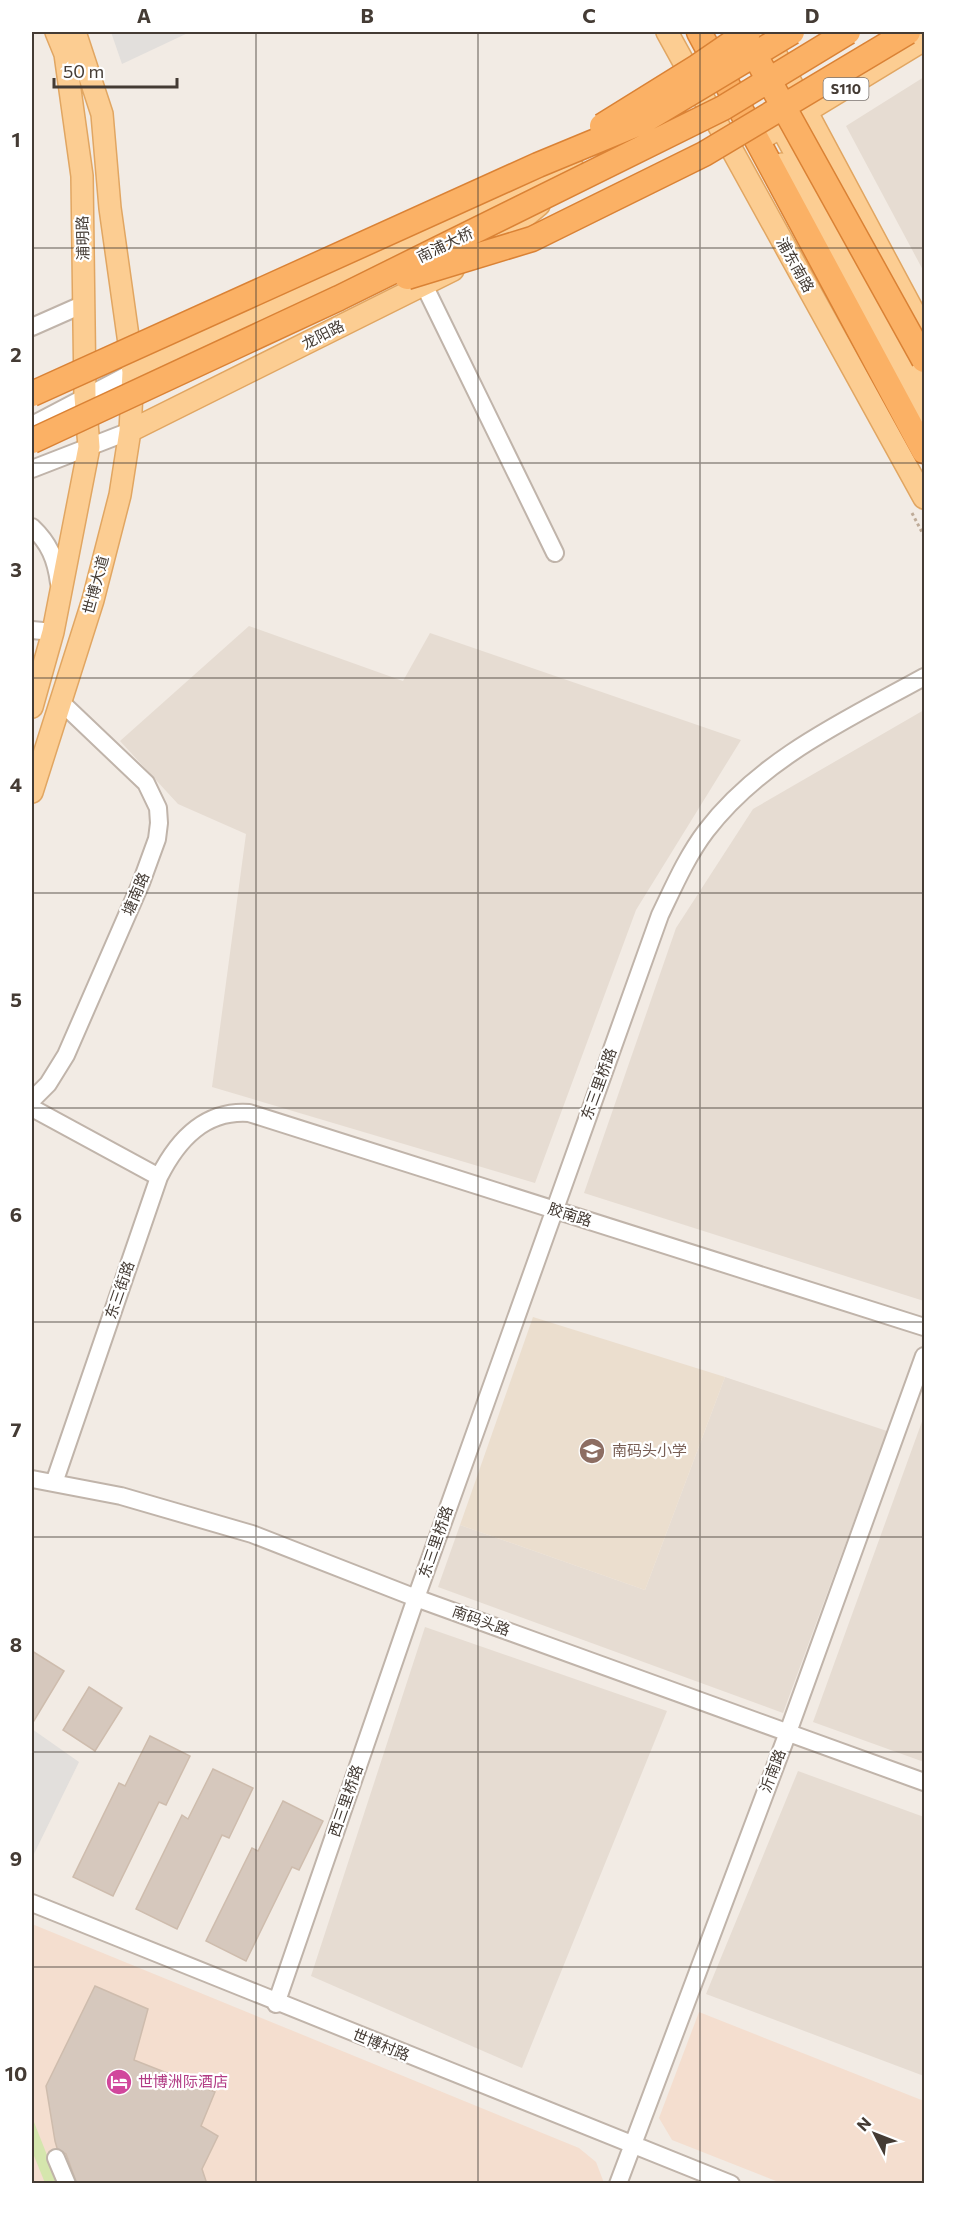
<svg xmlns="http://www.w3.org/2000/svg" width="956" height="2215" font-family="Commissioner,'Noto Sans SC',sans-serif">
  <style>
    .residential { fill: #e6dcd2 }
    .commercial { fill: #f4decf }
    .education { fill: #ebdece }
    .green { fill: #d5e6ad }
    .parking { fill: #e2dfdc }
    .building { fill: #d6c8bd; stroke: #cebcad; stroke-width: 1.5 }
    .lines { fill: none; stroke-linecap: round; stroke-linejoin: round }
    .minor-casing { stroke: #c0b4aa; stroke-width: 20 }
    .major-casing { stroke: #e1a662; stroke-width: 24 }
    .highway-casing { stroke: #da8235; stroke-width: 27 }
    .path { stroke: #beab98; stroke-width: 3; stroke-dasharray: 3 3; stroke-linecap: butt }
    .minor { stroke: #fff; stroke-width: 16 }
    .major { stroke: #fccd92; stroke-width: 21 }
    .highway { stroke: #fbb165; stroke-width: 24 }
    .highway-bridge-casing { stroke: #da8235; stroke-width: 27; stroke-linecap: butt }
    .highway-bridge { stroke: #fbb165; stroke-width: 24 }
    .grid { fill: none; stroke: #443b34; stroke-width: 1.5; stroke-opacity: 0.55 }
    .labels { text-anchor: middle; stroke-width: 4.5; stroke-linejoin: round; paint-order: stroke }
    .shield { fill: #fff; stroke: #7c7671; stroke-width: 1.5 }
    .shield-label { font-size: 14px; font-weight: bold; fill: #443b34 }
    .street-label { font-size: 15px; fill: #443b34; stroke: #fff }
    .education-label { font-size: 15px; fill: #785e54; stroke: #fff; text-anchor: start }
    .hotel-label { font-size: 15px; fill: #b23c85; stroke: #fff; text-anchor: start }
    .neatline { fill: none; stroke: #443b34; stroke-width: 2 }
    .grid-label { font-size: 20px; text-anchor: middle; font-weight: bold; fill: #443b34 }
  </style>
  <rect width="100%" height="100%" fill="#f2ebe4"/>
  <path class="residential" d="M924 77V272L846 126Z
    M249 626 403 681 430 633 741 740 636 910 535 1183 212 1087 246 834 178 804 120 741Z
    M924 710V1301L584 1193 676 928 753 809Z
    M725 1377 887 1431 783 1713 438 1587 460 1525 645 1590Z
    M924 1416V1762L813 1722Z
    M425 1627 667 1711 522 2068 311 1976Z
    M798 1771 924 1817V2076L706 1994Z"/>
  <path class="commercial" d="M32 1924 579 2148 596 2162 604 2183H32Z
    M699 2012 924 2101V2183H781L672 2140 659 2118Z"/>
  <path class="education" d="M533 1317 725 1377 645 1590 460 1525Z"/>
  <path class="green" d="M32 2117 58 2183H45L32 2151Z"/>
  <path class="parking" d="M111 32H190L122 64Z
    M32 1729 79 1762 32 1858Z"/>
  <path class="building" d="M32 1651 64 1671 32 1724Z
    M89 1687 122 1708 95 1751 63 1730Z
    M150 1736 190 1756 166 1805 159 1802 113 1896 73 1877 119 1783 125 1786Z
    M213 1769 253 1788 229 1838 222 1835 177 1929 136 1909 182 1815 188 1819Z
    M283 1801 323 1821 299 1870 292 1867 246 1961 206 1941 252 1848 258 1851Z
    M95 1986 148 2009 134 2060 215 2092 201 2126 218 2136 202 2169 207 2184H77L66 2154 57 2148 55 2141 46 2086Z"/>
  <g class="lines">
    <g class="minor-casing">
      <path id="minor" d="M424 285 555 553
        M32 327 84 304
        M32 425 133 372
        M32 469 130 431
        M32 527C49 543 56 559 59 583
        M32 630 53 632 55 623
        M32 1100 48 1084 66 1055 141 883 157 839 159 823 158 808 146 783 62 703
        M32 1108 159 1177
        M32 1479 121 1496 252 1534 416 1598 924 1782
        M54 1483 159 1177C178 1139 205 1110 249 1113L924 1327
        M32 1903 731 2184
        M276 2004 416 1598 660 915C674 886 687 856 706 831 762 758 846 720 924 677
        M56 2158 67 2184
        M618 2184 787 1735 924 1356"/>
    </g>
    <g class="major-casing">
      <path id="major" d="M667 32 924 498
        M764 32 924 331
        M782 129 924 389
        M766 136 924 40
        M782 164 924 419
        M482 253 539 205
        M133 372 275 303 574 169
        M130 431 453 270
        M32 707 53 632 89 447 85 397 82 176 65 54 56 32
        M32 792 93 600 120 495 130 431 133 372 110 208 102 114 75 32"/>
    </g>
    <g class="highway-casing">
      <path id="highway" d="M699 32 924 451"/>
    </g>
    <path class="path" d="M912 513 924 536"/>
    <use href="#minor" class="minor"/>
    <use href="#major" class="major"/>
    <use href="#highway" class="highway"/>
    <g class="highway-bridge-casing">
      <path id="highway-bridge" d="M742 32 924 360
        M602 126 697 67 748 32
        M407 277 532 239 704 154 908 32
        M32 394 538 165 642 122 792 32
        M32 441 339 298 723 108 848 32"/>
    </g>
    <use href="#highway-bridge" class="highway-bridge"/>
  </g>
  <path class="grid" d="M256 32V2184M478 32V2184M700 32V2184M32 248H924M32 463H924M32 678H924M32 893H924M32 1108H924M32 1322H924M32 1537H924M32 1752H924M32 1967H924"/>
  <defs>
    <g id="school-disc" transform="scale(1.35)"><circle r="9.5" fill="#8d6e63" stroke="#fff"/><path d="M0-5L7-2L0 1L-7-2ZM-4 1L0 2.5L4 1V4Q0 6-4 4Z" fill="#fff"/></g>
    <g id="hotel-disc" transform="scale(1.35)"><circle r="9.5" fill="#d1479c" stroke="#fff"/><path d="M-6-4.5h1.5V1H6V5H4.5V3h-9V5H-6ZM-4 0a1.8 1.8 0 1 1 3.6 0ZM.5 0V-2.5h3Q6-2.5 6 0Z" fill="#fff"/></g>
  </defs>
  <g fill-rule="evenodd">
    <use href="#school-disc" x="592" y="1451"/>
    <use href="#hotel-disc" x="119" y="2082"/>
  </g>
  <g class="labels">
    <rect class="shield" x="823.5" y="78" width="45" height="22" rx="4.5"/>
    <g class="shield-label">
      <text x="846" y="94">S110</text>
    </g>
    <g class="street-label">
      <text transform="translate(83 238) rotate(-91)" y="5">浦明路</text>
      <text transform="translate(445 245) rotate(-26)" y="5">南浦大桥</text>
      <text transform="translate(795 265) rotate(61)" y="5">浦东南路</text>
      <text transform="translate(323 335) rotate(-27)" y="5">龙阳路</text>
      <text transform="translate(96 585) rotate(-75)" y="5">世博大道</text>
      <text transform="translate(136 894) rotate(-67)" y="5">塘南路</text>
      <text transform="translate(599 1084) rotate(-70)" y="5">东三里桥路</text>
      <text transform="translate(570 1215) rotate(18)" y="5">胶南路</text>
      <text transform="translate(120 1290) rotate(-71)" y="5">东三街路</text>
      <text transform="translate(436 1542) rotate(-71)" y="5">东三里桥路</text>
      <text transform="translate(481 1621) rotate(20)" y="5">南码头路</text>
      <text transform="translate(773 1771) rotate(-69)" y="5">沂南路</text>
      <text transform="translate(346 1801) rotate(-71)" y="5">西三里桥路</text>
      <text transform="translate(381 2045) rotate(22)" y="5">世博村路</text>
    </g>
    <g class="education-label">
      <text x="612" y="1456">南码头小学</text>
    </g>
    <g class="hotel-label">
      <text x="138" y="2087">世博洲际酒店</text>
    </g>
  </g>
  <rect width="956" height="2215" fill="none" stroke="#ffffff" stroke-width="66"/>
  <g transform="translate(875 2134) rotate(312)" stroke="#ffffff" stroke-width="4.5" paint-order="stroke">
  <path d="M0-4.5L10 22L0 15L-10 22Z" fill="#443b34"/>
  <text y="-9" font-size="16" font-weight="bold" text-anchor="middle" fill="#443b34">N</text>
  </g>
  <path d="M54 78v9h123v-9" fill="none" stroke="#443b34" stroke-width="3"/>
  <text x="63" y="78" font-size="18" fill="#443b34" stroke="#ffffff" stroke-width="4.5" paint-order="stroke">50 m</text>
  <rect x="33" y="33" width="890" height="2149" class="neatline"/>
  <g class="grid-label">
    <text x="144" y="23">A</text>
    <text x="367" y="23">B</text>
    <text x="589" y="23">C</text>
    <text x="812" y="23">D</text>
    <text x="16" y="147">1</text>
    <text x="16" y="362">2</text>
    <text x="16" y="577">3</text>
    <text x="16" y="792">4</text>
    <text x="16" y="1007">5</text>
    <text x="16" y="1222">6</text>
    <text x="16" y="1437">7</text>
    <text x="16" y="1652">8</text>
    <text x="16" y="1866">9</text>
    <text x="16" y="2081">10</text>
  </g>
</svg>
